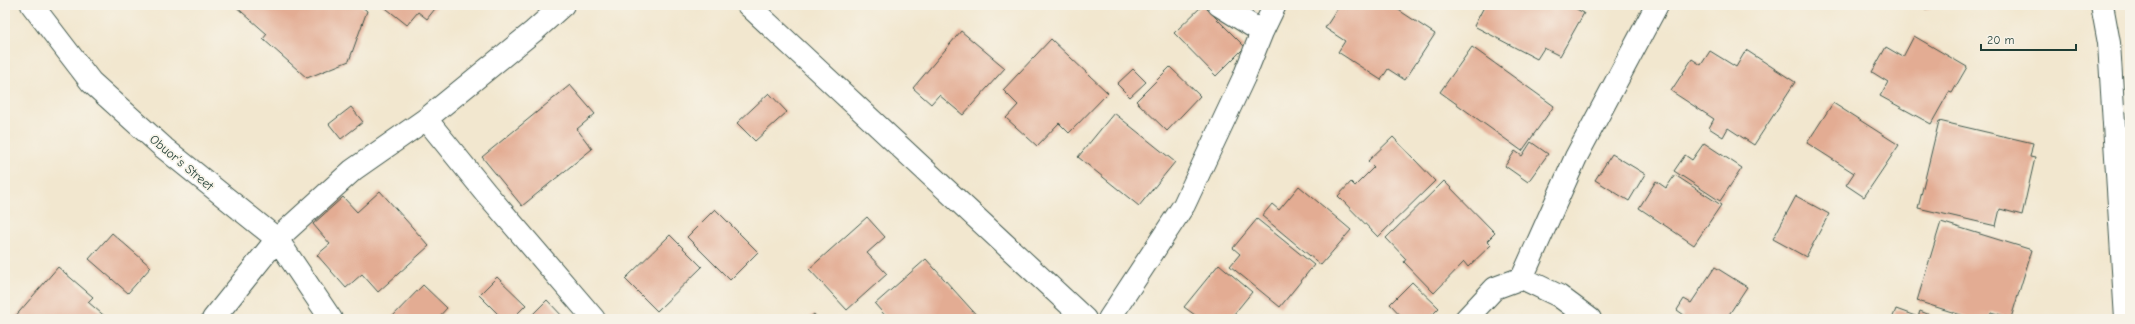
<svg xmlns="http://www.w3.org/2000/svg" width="2135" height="324" font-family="'Comic Neue',sans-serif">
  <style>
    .building { fill: #e3ac93 }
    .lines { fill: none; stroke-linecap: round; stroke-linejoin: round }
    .minor-casing { stroke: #3f564b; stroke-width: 24 }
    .minor { stroke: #fff; stroke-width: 22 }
    .labels { text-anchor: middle; stroke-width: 3.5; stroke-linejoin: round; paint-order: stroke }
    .street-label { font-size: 13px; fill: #1f3d34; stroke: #f7f3e8 }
  </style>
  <rect width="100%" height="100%" fill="#f7f3e8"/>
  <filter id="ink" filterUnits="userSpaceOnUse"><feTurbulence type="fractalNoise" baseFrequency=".025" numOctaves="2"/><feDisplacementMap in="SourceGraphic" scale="8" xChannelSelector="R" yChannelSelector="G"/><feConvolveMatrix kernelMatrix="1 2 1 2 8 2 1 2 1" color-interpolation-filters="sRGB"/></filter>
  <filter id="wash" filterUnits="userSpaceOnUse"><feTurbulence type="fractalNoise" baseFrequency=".012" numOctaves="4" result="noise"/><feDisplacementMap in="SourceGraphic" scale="16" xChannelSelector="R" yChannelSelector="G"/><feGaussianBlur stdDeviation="0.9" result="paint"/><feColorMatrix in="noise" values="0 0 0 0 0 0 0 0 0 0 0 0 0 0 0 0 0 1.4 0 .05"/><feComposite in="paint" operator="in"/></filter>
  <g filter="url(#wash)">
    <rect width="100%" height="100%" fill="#f2e7cf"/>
    <g id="blocks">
      <path class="building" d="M234 5H360L367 11 349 61 307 78 263 39 267 34Z
        M382 5H438L427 19 418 12 407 25Z
        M1203 5 1245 47 1216 76 1174 33Z
        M1340 5H1391L1435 34 1405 80 1388 69 1381 80 1338 52 1345 41 1325 28Z
        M1485 5H1569L1584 13 1560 56 1544 48 1537 59 1474 26Z
        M1924 5H1940V6L1925 9Z
        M961 31 1005 68 963 115 939 95 931 104 913 88Z
        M1914 36 1967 67 1952 93 1949 92 1931 124 1880 96 1888 82 1872 72 1886 47 1903 57Z
        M1051 39 1108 93 1069 133 1059 123 1037 146 1006 118 1018 105 1003 90Z
        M1472 47 1554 106 1522 151 1440 92Z
        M1746 50 1795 82 1754 145 1728 128 1723 137 1709 128 1714 119 1671 91 1692 59 1701 65 1710 51 1736 67Z
        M1170 67 1200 96 1167 131 1136 101Z
        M1133 69 1146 82 1130 97 1117 84Z
        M570 85 595 114 577 129 592 149 522 206 482 157Z
        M769 93 787 112 755 141 737 123Z
        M1833 103 1899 145 1864 197 1846 185 1854 173 1807 143Z
        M351 107 363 122 341 139 329 124Z
        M1114 113 1175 162 1139 206 1078 157Z
        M1939 121 2033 143 2030 157 2035 158 2022 215 2000 209 1996 226 1918 208Z
        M1393 137 1435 181 1378 237 1338 196 1351 182 1355 186 1374 167 1368 161Z
        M1531 142 1548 154 1528 182 1505 166 1515 151 1522 156Z
        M1704 143 1742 168 1720 201 1674 171 1685 155 1692 160Z
        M1612 154 1645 174 1629 201 1595 180Z
        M1675 175 1721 205 1694 245 1639 208 1656 181 1666 188Z
        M1444 181 1495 233 1487 241 1491 245 1468 267 1464 262 1434 293 1404 262 1406 259 1386 238Z
        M1299 186 1351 230 1321 265 1262 216 1272 204 1279 210Z
        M380 191 429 246 378 292 362 274 346 288 317 255 330 244 313 224 343 197 357 212Z
        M1796 196 1829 214 1806 257 1773 239Z
        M715 209 758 252 730 280 687 237Z
        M867 217 885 237 867 253 887 274 847 310 809 269Z
        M1257 219 1314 265 1280 307 1230 266 1240 254 1233 248Z
        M1941 222 2032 250 2011 318 1991 312 1989 319H1974L1917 301Z
        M112 233 151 267 128 293 89 259Z
        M670 235 702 267 657 311 625 279Z
        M926 259 980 319H888L875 304Z
        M1219 264 1252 292 1230 319H1192L1195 315 1184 307Z
        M58 267 93 297 88 302 108 319H13Z
        M1715 267 1747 287 1726 319H1681L1684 315 1677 310 1684 299 1691 303Z
        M497 277 526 305 512 319H503L479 295Z
        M1412 282 1439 308 1428 319H1420L1416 315 1412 319H1404L1390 304Z
        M423 285 447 308 437 319H390Z
        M547 300 565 319H535L532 315Z
        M1896 309 1918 317 1920 311 1940 319H1892Z
        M814 314 818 319H808Z"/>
    </g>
  </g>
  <g filter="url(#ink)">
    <use href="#blocks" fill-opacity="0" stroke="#3f564b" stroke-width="1"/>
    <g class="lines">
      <g class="minor-casing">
        <path id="minor" d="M32 5 91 82 164 148 277 239 331 319
          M748 5 1085 319
          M2102 5 2109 43 2126 319
          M1262 32 1275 5
          M426 119 486 193 594 319
          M1522 278 1576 157 1657 5
          M213 319 277 239 353 170 426 119 534 31 563 5
          M1109 319 1184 205 1244 77 1262 32 1219 5
          M1466 319 1495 288 1522 278 1559 296 1590 319"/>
      </g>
      <use href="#minor" class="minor"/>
    </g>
  </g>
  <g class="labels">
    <g class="street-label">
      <text transform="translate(182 162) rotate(40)" y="5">Obuor’s Street</text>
    </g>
  </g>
  <rect width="2135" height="324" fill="none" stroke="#f7f3e8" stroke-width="20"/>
  <path d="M1981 44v6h95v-6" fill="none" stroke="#1f3d34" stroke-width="2"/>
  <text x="1987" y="44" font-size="12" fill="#1f3d34" stroke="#f7f3e8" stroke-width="3" paint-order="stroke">20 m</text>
</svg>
